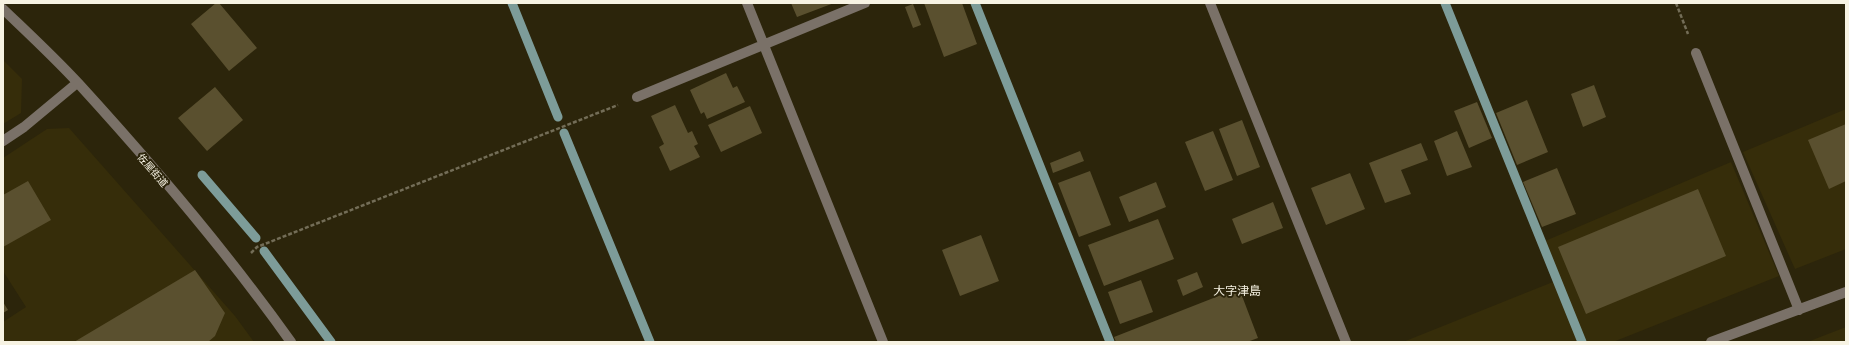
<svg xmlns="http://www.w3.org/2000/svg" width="1849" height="345" font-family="'Crimson Pro','Noto Sans JP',serif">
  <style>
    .built { fill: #362d0a }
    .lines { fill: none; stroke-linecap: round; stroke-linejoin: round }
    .stream { stroke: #7d9c99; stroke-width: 9 }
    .building { fill: #5a502f }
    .path { stroke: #736d57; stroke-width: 2.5; stroke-dasharray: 4 2; stroke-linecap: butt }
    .minor { stroke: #7a7168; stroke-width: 10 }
    .labels { text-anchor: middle; stroke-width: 4; stroke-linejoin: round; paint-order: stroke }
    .street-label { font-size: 10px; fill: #f7f3e3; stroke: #2c250b }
    .quarter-label { font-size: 12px; fill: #f7f3e3; stroke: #2c250b }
  </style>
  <rect width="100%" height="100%" fill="#2c250b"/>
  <path class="built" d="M3 60 22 79 21 113 3 124Z
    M1846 109V249L1795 269 1743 152Z
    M69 128 235 316 254 342H3V322L26 307 3 271V158L47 129Z
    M1731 162 1779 276 1613 342H1586L1545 241Z
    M1553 282 1579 342H1403Z
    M1846 327V342H1808L1815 339Z"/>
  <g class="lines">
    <path class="stream" d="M512 3 558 117
      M975 3 1110 342
      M1445 3 1582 342
      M564 133 650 342
      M202 175 256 238
      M264 251 331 342"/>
  </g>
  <path class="building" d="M216 3H219L257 48 229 71 191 24Z
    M791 3H834L797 17Z
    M924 3H962L977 44 944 57Z
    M913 4 921 25 913 28 905 7Z
    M726 73 733 88 737 86 745 102 707 119 704 112 701 114 690 90Z
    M1594 85 1606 117 1583 127 1571 94Z
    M215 87 243 120 207 151 178 118Z
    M1527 100 1548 152 1517 165 1496 113Z
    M1477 102 1492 138 1469 148 1454 111Z
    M675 105 688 133 692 131 698 144 694 146 700 157 670 171 659 147 664 144 651 116Z
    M750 106 762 133 721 152 708 125Z
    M1242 120 1260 167 1237 176 1219 129Z
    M1846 124V181L1829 189 1808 140Z
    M1213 131 1233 180 1205 191 1185 142Z
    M1457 131 1472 167 1447 176 1434 141Z
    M1421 143 1428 160 1401 170 1411 194 1385 203 1369 163Z
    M1080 151 1084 161 1053 173 1050 163Z
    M1557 168 1576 214 1542 227 1523 182Z
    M1090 171 1111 225 1079 237 1058 183Z
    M1350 173 1365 209 1326 225 1311 188Z
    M28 181 51 220 3 247V195Z
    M1156 182 1166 207 1129 222 1119 197Z
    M1698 189 1726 256 1586 314 1558 247Z
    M1273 202 1283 228 1242 244 1232 219Z
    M1158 219 1174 259 1104 286 1088 245Z
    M981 235 999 281 960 296 942 250Z
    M195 270 225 313 215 336 208 342H74Z
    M1197 272 1203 287 1183 296 1177 280Z
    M1141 280 1153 312 1120 324 1108 292Z
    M1239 288 1258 338 1247 342H1116L1114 337Z
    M3 302 8 310 3 313Z"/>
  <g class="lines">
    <path class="path" d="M1676 3 1688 34
      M251 253 257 247 618 105"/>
    <path class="minor" d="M747 3 883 342
      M1210 3 1346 342
      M3 9C28 33 54 57 78 83 152 164 227 252 291 342
      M1696 53 1799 310
      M637 97 865 3
      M3 141 24 127 77 83
      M1711 342 1846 292"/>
  </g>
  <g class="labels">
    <g class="street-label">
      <text transform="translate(153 170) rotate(49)" y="4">佐屋街道</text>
    </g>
    <g class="quarter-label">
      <text x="1237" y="295">大字津島</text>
    </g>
  </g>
  <rect width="1849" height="345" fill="none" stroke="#f7f3e3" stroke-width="8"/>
</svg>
